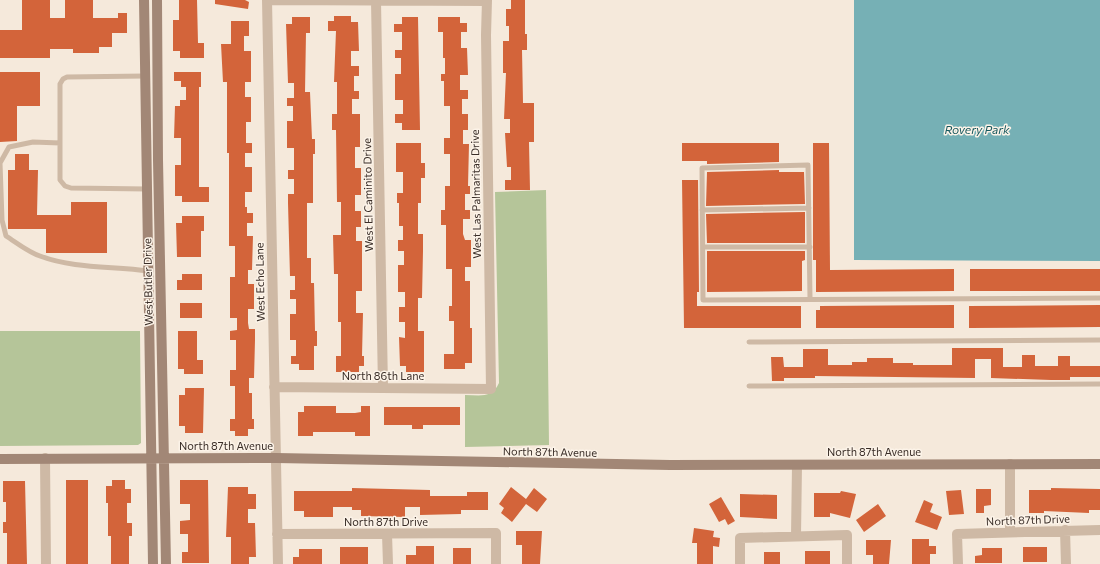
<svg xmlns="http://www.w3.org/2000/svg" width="1100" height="564" font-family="Commissioner,sans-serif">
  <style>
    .green { fill: #b5c599 }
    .water { fill: #76b0b5 }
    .building { fill: #d3643a }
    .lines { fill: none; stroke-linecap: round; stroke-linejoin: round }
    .lane { stroke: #ceb9a5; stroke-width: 5 }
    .street { stroke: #ceb9a5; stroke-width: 10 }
    .secondary { stroke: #a28776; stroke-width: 10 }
    .labels { text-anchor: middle; stroke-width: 3; stroke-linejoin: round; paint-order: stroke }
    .street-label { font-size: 11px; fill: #392d27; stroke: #fcf3e8 }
    .water-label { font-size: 12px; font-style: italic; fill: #18595f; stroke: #fcf3e8 }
  </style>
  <rect width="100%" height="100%" fill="#f5e9db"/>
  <path class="green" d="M546 190 549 445 465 447V395C479 395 492 399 499 383L495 192Z
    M0 331H140L141 443 138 445 0 446Z"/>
  <path class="water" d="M854 0H1100V261L854 260Z"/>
  <path class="building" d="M22 0H50V18H65V0H93V18H118V13H127V33H112V47H99V53H73V49H50V58H0V30H22Z
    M179 0H197L198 43H204V58H180V51H173V20H179Z
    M215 0H245L249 2 248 9 215 4Z
    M511 0H525V34H527V50H522L523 103H534V142H529L530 190H505V180H511V167H507L505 133H510V119H504L506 73H503V41H509V26H506V9H511Z
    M334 16H351V22H358L359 51H351V66H359V76H354V91H359V99H352V114H360V147H355V168H361V195H355V211H361V227H356V241H362V291H356V313H363L362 356H364V366H359V372H336V356H341V322H338V274H334L333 235H341V202H337L336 130H332V114H337V82H334L336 31H328V21H334Z
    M292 17H310V33H306L305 92H310L312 139H315V154H313V203H307V258H311V283H314L315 331H317V346H314V370H299V364H291V356H296V340H290V314H296V299H290V290H295V276H290L288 203V194H294V179H288V170H294V148H287V121H293V106H287V98H294V83H288L286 24H292Z
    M402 17H418L420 130H402V123H395V114H403V100H395V74H401V58H395V50H402V32H394V24H402Z
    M438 17H460V23H467V32H461V48H467L468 75H460V90H468V99H462V114H468V130H463V144H469L468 186H470V194H465V210H470V219H463V234L465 240H471V267H465V281H470V328H472V363H465V369H444V354H454V321H449V306H452V269H446V225H441V210H445V186H450V154H444V138H450V106H444V81H441V74H445V58H443V32H438Z
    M231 21H249V36H244V51H251V82H245V97H251V122H246V143H252V153H245V167H252V192H245V207H247V213H253V223H247V236H253L252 270H248V284H254V309H248V323L249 329H255V340L254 378H249V393H252V419H254V429H248V436H235V431H230V419H235V386H230V370H236V340H230V331L237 330V318H230V277H235V246H229V153H227V82H223L221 44H231Z
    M0 72H40V106H17V141L0 142Z
    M174 72H201V87H199V187H209V202H182V196H175V165H181V138H174L175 106H180V100H186V87H181V81H174Z
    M396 143H421V163H425V178H421V203H418V234H423V251L422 298H418V331H424V372H406V366H400L399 337 405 338V322H399V307H405V292H398V265H404V251H398V240H403V226H399V203H397V193H403V172H396Z
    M682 143H779V162L707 164V161H682Z
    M813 143H829L830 270 954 269V291L816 292V260H813Z
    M15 154H29V170H38L37 215H71V202H107V253H46V229H8V170H15Z
    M779 170V172H804L805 204 706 206 707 172Z
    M682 180H698L699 292H697V306H801V328H684Z
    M805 212V243H707L706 214Z
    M182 216H204V231H201V257H177L176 223H182Z
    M707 251H805V260L802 261V291L707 292Z
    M970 269H1100V291H970Z
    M182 274H202V290H177V280H182Z
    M180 303H202V318H180Z
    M954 305V328H816V310H820V306Z
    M1100 305V327L969 328V306Z
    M178 331H197V360H203V374H184V369H178Z
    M952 348H1003V367H1022V355H1035V366H1058V356H1070V366H1100V377H1070V380H1051L991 378V359H975V378L815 376V378H784V381H772L771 357H783L784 367H803V349H828V365H852V362H867V358H893V363H913V365H952Z
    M185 388H204L203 433H185V426H179V395H185Z
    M304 406H336V413H355L361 412V406H370V436H355V432H313V436H298V412H304Z
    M384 407H460V425H423V429H412V425H384Z
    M66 480H88V564H66Z
    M112 480H125V489H131V503H127V523H132V536H129V564H111V536H108V503H106V486H112Z
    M180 480H208L209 563H182V552H188V534H180V521L190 520V504H180Z
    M3 481H25L27 564H7V533H3V522H6V502H3Z
    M228 487H248V494H256V509H248V523H255L256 557H249V564H231V537H226Z
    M511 487 526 499 534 488 547 499 537 512 526 504 512 522 501 513 504 508 499 504Z
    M352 488 430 490V496H467V492H488V510H461V514L420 515V507H405V517L361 516V510H352V507H333V517H304V511H294V491H352Z
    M1051 488 1100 489V510H1089V513L1044 511V513H1029V490H1051Z
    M976 489H991V505L984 506V513H976Z
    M961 490 964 514 949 515 946 491Z
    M841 491 856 494 850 518 830 513V517H814V493H840Z
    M740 494 777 495V519L740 517Z
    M721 497 735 521 728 525 725 519 719 522 709 504Z
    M924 500 933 504 930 512 942 517 937 530 915 522Z
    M878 504 886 516 864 532 856 520Z
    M694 528 714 531 713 537 720 538 719 547 713 546V564H697V543H692Z
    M516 531H542L540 564H522V545H516Z
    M912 539H929V546H936V554H930V564H912Z
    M866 540H891L889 564H873V555H866Z
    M416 546H434V564H406V555H416Z
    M340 547H368V564H340Z
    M1023 547H1047V562H1023Z
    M453 548H471V564H453Z
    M982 548H1002V563H975V556L982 555Z
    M299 549H322V564H293V557H299Z
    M805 551H830V564H805Z
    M764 552H780V564H764Z"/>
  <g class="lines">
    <path class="lane" d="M145 76 67 77 63 79 60 84V180L65 186 71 188 147 189
      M60 143 33 142 9 147 0 163 2 220 6 236C17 243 28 252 40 256 74 269 113 266 148 271
      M702 210 809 208
      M703 247H810
      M810 298 808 165 702 168 703 300 1100 298
      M749 342 1100 340
      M749 386 1100 384"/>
    <path class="street" d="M376 1 383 388
      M274 387 491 389 486 35 487 0
      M45 458 46 564
      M1010 464V532
      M1065 530 1066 564
      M277 534 496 533V564
      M387 534 388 564
      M796 536 797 465
      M278 564 267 0 487 1
      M740 564V538L847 535V564
      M958 564 957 534 1100 530"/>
    <path class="secondary" d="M144 0 153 564
      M157 0 158 160 166 564
      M0 459 276 458 670 465 1100 464"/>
  </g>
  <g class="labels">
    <g class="street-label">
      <text transform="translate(476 194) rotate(-91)" y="4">West Las Palmaritas Drive</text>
      <text transform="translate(368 195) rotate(-91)" y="4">West El Caminito Drive</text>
      <text transform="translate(148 282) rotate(-91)" y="4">West Butler Drive</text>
      <text transform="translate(260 282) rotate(-91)" y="4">West Echo Lane</text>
      <text x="383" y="380">North 86th Lane</text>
      <text x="226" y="450">North 87th Avenue</text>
      <text transform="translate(550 452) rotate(1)" y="4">North 87th Avenue</text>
      <text x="874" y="456">North 87th Avenue</text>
      <text transform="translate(1028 520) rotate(-2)" y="4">North 87th Drive</text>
      <text x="386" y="526">North 87th Drive</text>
    </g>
    <g class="water-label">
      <text x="977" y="134">Rovery Park</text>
    </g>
  </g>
</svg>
